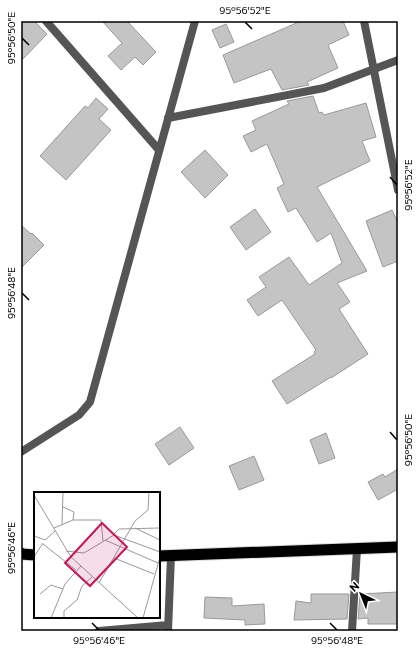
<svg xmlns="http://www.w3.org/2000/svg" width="419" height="652" font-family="Commissioner,sans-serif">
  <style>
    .building { fill: #c4c4c4; stroke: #999 }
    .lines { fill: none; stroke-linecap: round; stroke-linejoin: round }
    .trunk-casing { stroke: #dbdbdb; stroke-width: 13 }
    .minor { stroke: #555; stroke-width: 8 }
    .trunk { stroke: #000; stroke-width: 11 }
    .ticks { fill: none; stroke: #000; stroke-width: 1.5 }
    .inset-road { fill: none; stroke: #999; stroke-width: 1 }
    .view { fill: #c2185b; fill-opacity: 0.15; stroke: #c2185b; stroke-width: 2 }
    .inset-edge { fill: none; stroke: #000; stroke-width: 2 }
    .neatline { fill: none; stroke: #000; stroke-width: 1.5 }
    .ticks-label { font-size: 10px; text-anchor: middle; fill: #000 }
  </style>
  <rect width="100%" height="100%" fill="#fff"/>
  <path class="building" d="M21 21H34L47 34 21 61Z
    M102 21H127L156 52 143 65 135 57 121 70 108 56 122 43Z
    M301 21H343L349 35 328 45 338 68 307 82 309 85 282 90 271 69 234 83 223 55Z
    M226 24 234 42 220 48 212 30Z
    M313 96 319 113 322 112 324 115 366 103 376 137 362 141 370 161 317 187 367 271 337 283 350 302 339 309 368 354 331 378V377L287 404 272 381 315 354 314 352 316 350 282 300 258 316 247 300 266 287 259 277 289 257 309 285 342 263 331 233 317 242 296 208 288 212 277 188 284 184 267 144 251 152 243 136 256 130 252 121 289 104 287 101Z
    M96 98 108 109 99 119 111 130 66 180 40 156 85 106 88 108Z
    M205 150 228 175 205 198 181 172Z
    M255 209 271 232 246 250 230 227Z
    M392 210 398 223V261L383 267 366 221Z
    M21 225 31 234 32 233 44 245 21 268Z
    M180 427 194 448 169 465 155 444Z
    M326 433 335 458 319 464 310 440Z
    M254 456 264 480 239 490 229 466Z
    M398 469V489L378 500 368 482 383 474 385 477Z
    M398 592V624H368V618L358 619 360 594Z
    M311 594H349L347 619 294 620 296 601 311 603Z
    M205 597 232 598V606L264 604 265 624 245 625V620L204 618Z"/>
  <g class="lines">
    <g class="trunk-casing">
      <path id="trunk" d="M21 554 35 555
        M159 556 398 547"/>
    </g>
    <path class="minor" d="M46 21 159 150
      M364 21 398 190
      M168 118 324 88 398 60
      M21 452 79 415 90 402 195 21
      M99 631 168 625
      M168 631 171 556
      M352 631 357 549"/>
    <use href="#trunk" class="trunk"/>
  </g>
  <path class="ticks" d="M245 22 252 29M22 38 29 45M390 177 397 185M22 293 29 300M390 432 397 440M22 548 29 555M92 623 99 630M330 623 337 630"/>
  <g transform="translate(34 492)">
    <rect width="126" height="126" fill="#fff"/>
    <path class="inset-road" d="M0 3 37 65 104 126M29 15 40 20 39 28M28 33 29 0M20 36 39 28H67L69 49M101 36 126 48M80 42 85 37 126 36M0 44 11 48 21 39M71 48 124 71M9 52 42 78M32 59 50 61 80 43 126 60M0 65 9 51M80 66 120 82M65 91 101 29 114 18 115 0M6 102 17 93 29 97M17 126 31 92 47 74M30 126V119L43 108 48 94 58 85M109 126 126 65"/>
    <path class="view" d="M68 31 93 55 56 94 31 71Z"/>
    <rect width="126" height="126" class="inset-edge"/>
  </g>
  <rect width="419" height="652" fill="none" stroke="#ffffff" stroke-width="44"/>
  <g transform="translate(361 594) rotate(317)" stroke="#ffffff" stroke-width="3" paint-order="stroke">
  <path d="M0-3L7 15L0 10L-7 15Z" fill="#000000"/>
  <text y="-6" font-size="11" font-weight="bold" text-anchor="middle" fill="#000000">N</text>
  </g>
  <rect x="22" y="22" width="375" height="608" class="neatline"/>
  <g class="ticks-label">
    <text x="245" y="14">95°56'52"E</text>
    <text transform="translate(11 38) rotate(-90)" y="4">95°56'50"E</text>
    <text transform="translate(408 185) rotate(-90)" y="4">95°56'52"E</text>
    <text transform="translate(11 293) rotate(-90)" y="4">95°56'48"E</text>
    <text transform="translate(408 440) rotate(-90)" y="4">95°56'50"E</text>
    <text transform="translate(11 548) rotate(-90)" y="4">95°56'46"E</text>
    <text x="99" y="644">95°56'46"E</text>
    <text x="337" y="644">95°56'48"E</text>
  </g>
</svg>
